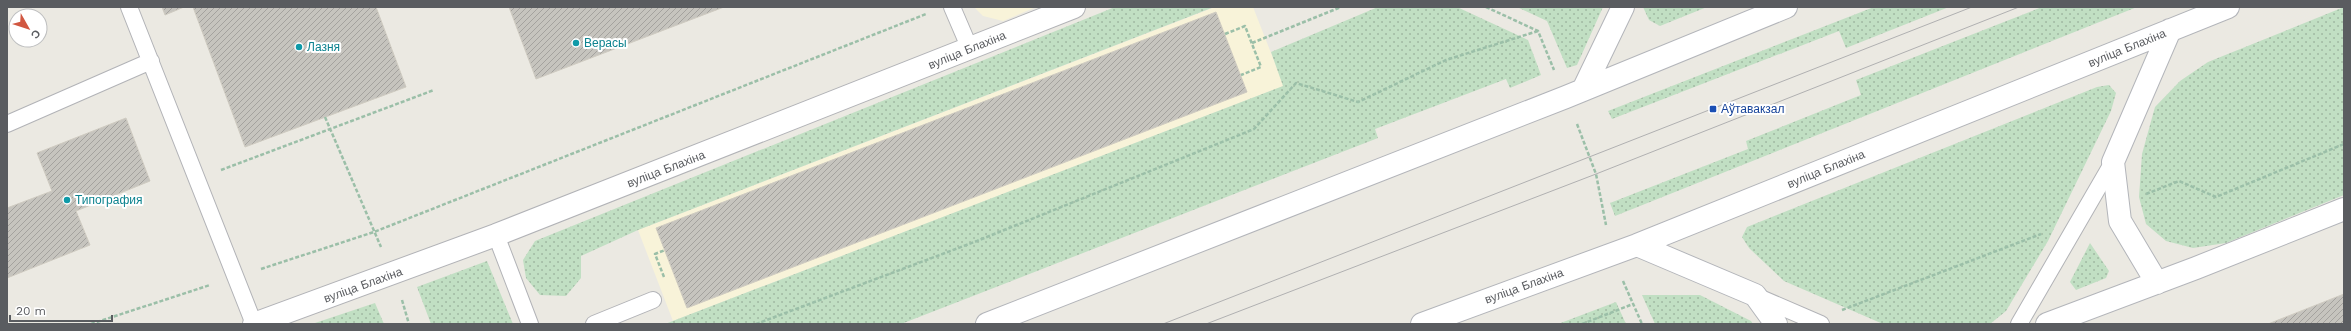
<svg xmlns="http://www.w3.org/2000/svg" width="2351" height="331" font-family="'Work Sans',sans-serif">
  <style>
    .commercial { fill: #f8f3d9 }
    .grass { fill: url(#grass-dots) }
    .building { fill: url(#building-hatch); stroke: #cfcbc1 }
    .lines { fill: none; stroke-linecap: round; stroke-linejoin: round }
    .lane-casing { stroke: #b2b3b7; stroke-width: 18 }
    .street-casing { stroke: #b2b3b7; stroke-width: 24 }
    .secondary-casing { stroke: #b3b5ba; stroke-width: 24 }
    .path { stroke: #9bbfa8; stroke-width: 2.5; stroke-dasharray: 4 2; stroke-linecap: butt }
    .lane { stroke: #fff; stroke-width: 16 }
    .street { stroke: #fff; stroke-width: 22 }
    .secondary { stroke: #fff; stroke-width: 22 }
    .tram { stroke: #b0b0b1; stroke-width: 1 }
    .culture-dot { fill: #0f9aa8; stroke: #fff; stroke-width: 1.5 }
    .transit-dot { fill: #1a4fb4; stroke: #fff; stroke-width: 1.5 }
    .labels { text-anchor: middle; stroke-width: 4; stroke-linejoin: round; paint-order: stroke }
    .culture-label { font-size: 12px; fill: #0d838f; stroke: #fff; text-anchor: start }
    .street-label { font-size: 12px; fill: #5a5c60; stroke: #fff }
    .transit-label { font-size: 12px; fill: #164399; stroke: #fff; text-anchor: start }
  </style>
  <defs>
    <pattern id="grass-dots" width="8" height="8" patternUnits="userSpaceOnUse"><rect width="8" height="8" fill="#c1dfc3"/><path d="M2 2h.1M6 6h.1" fill="none" stroke="#a0b8a2" stroke-width="1.8" stroke-linecap="round"/></pattern>
    <pattern id="building-hatch" width="6" height="6" patternUnits="userSpaceOnUse"><rect width="6" height="6" fill="#c6c4be"/><path d="M-1 1l2-2M0 6l6-6M5 7l2-2" fill="none" stroke="#a4a29e"/></pattern>
  </defs>
  <rect width="100%" height="100%" fill="#ebe9e2"/>
  <path class="commercial" d="M974 7H1036L1003 21 983 16Z
    M1215 7H1253L1284 86 673 321 638 230Z"/>
  <path class="grass" d="M1115 7H1214L638 230 581 256V278L566 296 540 295 526 278 523 260 535 241Z
    M1378 7H1457L1528 40 1541 75 1510 88 1506 79 1375 129 1378 138 901 324H665L1283 86 1271 52Z
    M1517 7H1603L1577 65 1567 68 1547 21Z
    M1643 7H1707L1660 26 1649 20Z
    M1874 7H1949L1846 48 1839 31 1612 119 1608 111Z
    M2042 7H2137L1615 216 1610 203 1748 149 1746 141 1861 95 1856 80Z
    M2344 7V195L2226 243 2193 248 2166 241 2146 224 2139 197 2142 154 2155 107 2180 81 2208 62Z
    M2109 85 2116 93 2111 111 2048 241 2006 311 1990 324H1883L1784 281 1749 248 1742 237 1747 227 2097 87Z
    M2090 243 2109 271 2106 278 2076 290 2070 282Z
    M487 261 513 324H431L417 287Z
    M1642 295H1700L1751 321 1753 324H1655Z
    M1616 302 1626 324H1558Z
    M375 303 384 324H312Z"/>
  <path class="building" d="M162 7H184L165 15Z
    M193 7H376L406 87 245 147Z
    M509 7H724L536 79Z
    M1216 12 1247 92 687 308 656 228Z
    M126 118 150 181 76 211 90 245 7 278V208L52 191 37 153Z
    M2344 294V324H2268Z"/>
  <g class="lines">
    <g class="lane-casing">
      <path id="lane" d="M129 7 254 324
        M952 7 970 49
        M7 124 151 61
        M496 235 530 324
        M1756 296 1821 324
        M594 324 653 300
        M2019 324 2113 162"/>
    </g>
    <g class="street-casing">
      <path id="street" d="M254 324 496 235 1074 7"/>
    </g>
    <g class="secondary-casing">
      <path id="secondary" d="M1583 90 1623 7
        M1637 245 1755 295 1776 324
        M2157 283 2120 221 2113 162 2170 30
        M987 324 1566 97 1786 7
        M1422 324 1637 245 2228 7
        M2047 324 2196 268 2344 209"/>
    </g>
    <path class="path" d="M1486 7 1538 31 1554 70
      M1225 34 1245 26 1261 67 1241 75
      M1252 43 1341 7
      M325 117 381 247
      M1577 124 1596 174 1606 225
      M221 170 434 90
      M2146 194 2179 181 2216 197 2344 144
      M261 269 374 232 926 14
      M664 277 655 254 665 250
      M1623 281 1642 324
      M402 300 409 324
      M1842 310 2041 234
      M91 324 210 285
      M756 324 977 241 1254 129 1296 83 1358 102 1446 60 1538 31
      M1582 324 1633 304"/>
    <use href="#lane" class="lane"/>
    <use href="#street" class="street"/>
    <use href="#secondary" class="secondary"/>
    <path class="tram" d="M1163 324 1972 7
      M1206 324 1596 174 2019 7"/>
  </g>
  <g class="culture-dot">
    <circle cx="576" cy="43" r="4"/>
    <circle cx="299" cy="47" r="4"/>
    <circle cx="67" cy="200" r="4"/>
  </g>
  <rect class="transit-dot" x="1709" y="105" width="8" height="8" rx="2"/>
  <g class="labels">
    <g class="culture-label">
      <text x="584" y="47">Верасы</text>
      <text x="307" y="51">Лазня</text>
      <text x="75" y="204">Типография</text>
    </g>
    <g class="street-label">
      <text transform="translate(2127 48) rotate(-22)" y="4">вуліца Блахіна</text>
      <text transform="translate(967 50) rotate(-22)" y="4">вуліца Блахіна</text>
      <text transform="translate(666 169) rotate(-21)" y="4">вуліца Блахіна</text>
      <text transform="translate(1826 169) rotate(-22)" y="4">вуліца Блахіна</text>
      <text transform="translate(363 285) rotate(-20)" y="4">вуліца Блахіна</text>
      <text transform="translate(1524 286) rotate(-20)" y="4">вуліца Блахіна</text>
    </g>
    <g class="transit-label">
      <text x="1721" y="113">Аўтавакзал</text>
    </g>
  </g>
  <rect width="2351" height="331" fill="none" stroke="#5a5c60" stroke-width="16"/>
  <g transform="translate(28 28) rotate(129)"><circle r="19" fill="#ffffff" stroke="#bdbebf"/>
  <path d="M0-3L7 15L0 10L-7 15Z" fill="#d15741"/>
  <text y="-6" font-size="11" font-weight="bold" text-anchor="middle" fill="#5a5c60">С</text>
  </g>
  <path d="M10 315v6h102v-6" fill="none" stroke="#5a5c60" stroke-width="2"/>
  <text x="16" y="315" font-size="12" fill="#5a5c60" stroke="#ffffff" stroke-width="3" paint-order="stroke">20 m</text>
</svg>
